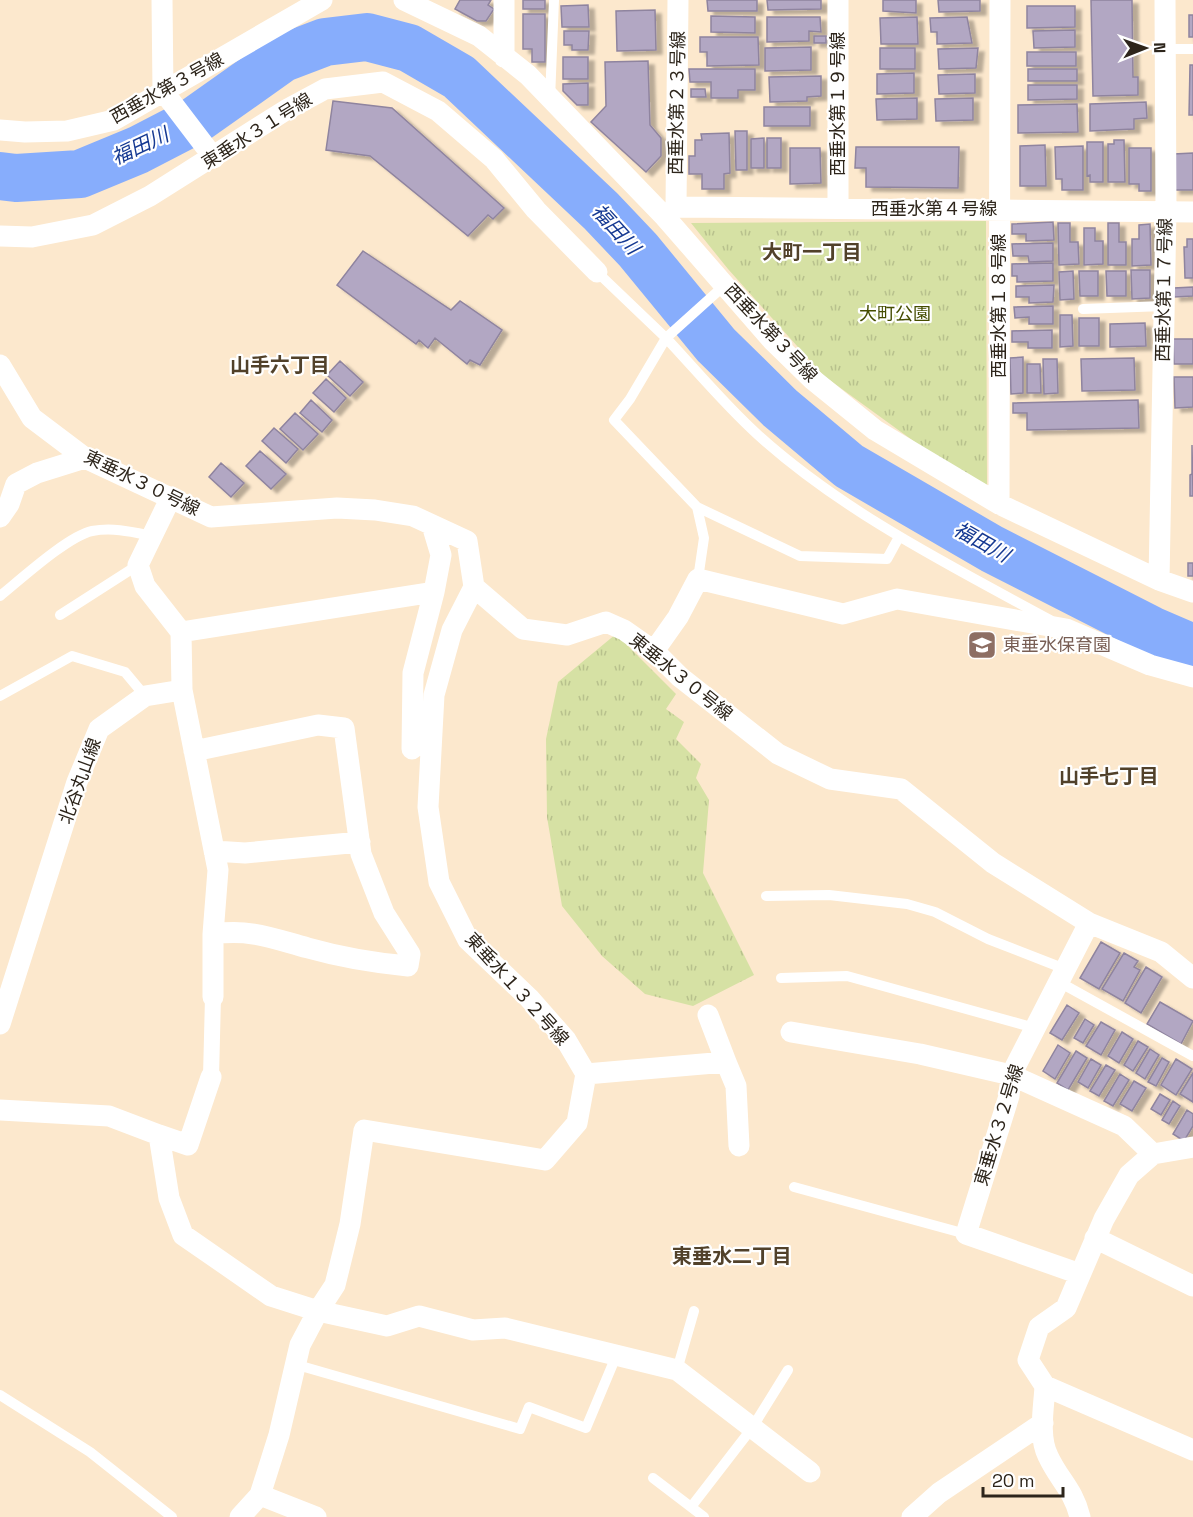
<svg xmlns="http://www.w3.org/2000/svg" width="1193" height="1517" font-family="'Space Grotesk','Noto Sans JP',sans-serif">
  <style>
    .grass { fill: url(#grass-tufts) }
    .lines { fill: none; stroke-linecap: round; stroke-linejoin: round }
    .river { stroke: #87adfc; stroke-width: 48 }
    .building { fill: #b2a7c3; stroke: #8f849f; stroke-width: 1.5; filter: url(#shadow) }
    .service { stroke: #fff; stroke-width: 10 }
    .pedestrian { stroke: #fff; stroke-width: 16 }
    .minor { stroke: #fff; stroke-width: 21 }
    .labels { text-anchor: middle; stroke-width: 4.5; stroke-linejoin: round; paint-order: stroke }
    .street-label { font-size: 18px; fill: #2d251b; stroke: #fff }
    .park-label { font-size: 18px; fill: #454d00; stroke: #fff }
    .education-label { font-size: 18px; fill: #785e54; stroke: #fff; text-anchor: start }
    .water-label { font-size: 20px; font-style: italic; fill: #153992; stroke: #fff }
    .neighbourhood-label { font-size: 20px; font-weight: bold; fill: #51412a; stroke: #fff }
  </style>
  <defs>
    <pattern id="grass-tufts" width="24" height="20" patternUnits="userSpaceOnUse" patternTransform="scale(1.5)"><rect width="24" height="20" fill="#d6e1a4"/><path d="M3 7l-1-3M5 7V3M7 7l1-3M15 17l-1-3M17 17v-4M19 17l1-3" fill="none" stroke="#b8c18d"/></pattern>
    <filter id="shadow"><feDropShadow dx="6" dy="4" stdDeviation="1.5" flood-color="#0004"/></filter>
  </defs>
  <rect width="100%" height="100%" fill="#fce8cd"/>
  <path class="grass" d="M986 221 987 485 930 453 824 376 728 269 691 223Z
    M616 634 676 694 666 709 684 722 676 739 701 764 696 778 709 800 703 873 754 975 693 1006 645 994 602 956 562 906 547 817 546 739 558 682Z"/>
  <g class="lines">
    <path class="river" d="M0 176 16 178 80 174 138 150 194 121 283 58 325 42 367 37 409 48 459 77 601 211 638 250 716 345 780 408 849 466 992 549 1151 630 1193 648"/>
  </g>
  <path class="building" d="M460 0H491L488 5 494 9 486 21H477L455 9Z
    M523 0H545V9H523Z
    M707 0H757V11H708Z
    M767 0H821V9L768 10Z
    M883 0H916V13L883 11Z
    M938 0H980V11L939 12Z
    M1091 0H1132L1133 77H1138V95L1093 96Z
    M588 5 589 27H562L561 6Z
    M1027 6H1075V27L1027 28Z
    M655 10 656 50 617 51 616 11Z
    M523 14H545V62H532V49H523Z
    M1189 15H1193V37H1189Z
    M711 16 755 17V33L711 32Z
    M767 17H820L821 32 809 31V41L767 42Z
    M917 17 918 44H881L880 18Z
    M967 17 972 43 937 44V32H931L930 18Z
    M1075 30V47L1034 48 1033 31Z
    M564 31H589L588 50H572V45H564Z
    M814 36H826V43H814Z
    M700 37H758L759 65 707 66V52H700Z
    M811 47V70L765 71V48Z
    M880 48H915V69H880Z
    M978 48 976 68 939 69 938 49Z
    M1027 52H1076V66H1027Z
    M563 57H588V79H563Z
    M648 61 650 125 661 138V156L646 172 591 122 606 106 605 62Z
    M1190 65H1193V115H1189Z
    M689 69H755V90H738V98H711V82H690Z
    M1028 69H1077V81H1028Z
    M914 73V93L877 94V74Z
    M975 74V93L939 94 938 75Z
    M821 76V96L807 97V101L770 102 769 77Z
    M588 83V105H577L563 91V84Z
    M1028 85H1077V99L1028 100Z
    M691 89H705L706 97H691Z
    M917 98V119L877 120 876 99Z
    M973 98V120L936 121 935 99Z
    M333 101 392 108 504 208 493 219 488 215 468 236 370 156 326 150Z
    M1146 102 1147 118 1134 119V129L1090 131V104Z
    M1077 104 1078 132 1018 133V105Z
    M764 107H810V126H764Z
    M735 131H747V170H736Z
    M729 133 730 173 724 174V189H702V174H689V156H695V140H702L701 134Z
    M764 138V168H751V139Z
    M767 138H781V168H767Z
    M1114 140H1124L1125 182H1108V144H1114Z
    M1087 142H1103V182H1090V175L1087 176Z
    M1045 145 1046 186H1020V146Z
    M1083 146V190H1062V179H1056L1055 147Z
    M856 147H959L958 188 866 187V168H855Z
    M790 148H820L821 183 790 184Z
    M1129 148H1151V191H1139V184H1129Z
    M1193 153V190H1174V154Z
    M1053 222 1054 240 1026 241V234H1012V224Z
    M1058 223H1070V242H1078L1079 264 1059 265Z
    M1108 223H1119V242H1126V265H1108Z
    M1150 224 1151 265 1132 266V239H1139V225Z
    M1084 228H1095V241H1103V264L1084 265Z
    M1187 239H1193V278H1185L1184 247H1187Z
    M1053 243V261L1029 262 1028 256H1013L1012 244Z
    M363 251 451 310 460 301 502 330 480 365 470 360 467 364 435 338 428 348 419 340 416 344 337 285Z
    M1053 263V281L1017 282V276H1012V264Z
    M1131 270H1150V298L1132 299Z
    M1073 271 1074 299 1060 300 1059 272Z
    M1079 271H1098V296H1080Z
    M1106 271H1126V296H1107Z
    M1054 285 1053 302 1029 303V297H1016V286Z
    M1193 287V296L1174 297V288Z
    M1053 306V324H1029V317L1015 318 1014 307Z
    M1060 315H1072L1073 346 1060 347Z
    M1079 318H1099V346H1079Z
    M1145 323 1146 346 1110 347V324Z
    M1052 330V348H1028V342H1012V331Z
    M1173 339H1193V364H1174Z
    M1023 357V393L1011 394 1010 358Z
    M1134 358 1135 390 1082 391 1081 359Z
    M1043 359H1057L1058 393 1044 394Z
    M340 361 363 382 350 396 327 375Z
    M1027 364H1040L1041 393H1027Z
    M1174 377H1193V407L1175 408Z
    M326 379 346 398 334 412 313 393Z
    M311 400 332 420 322 432 300 413Z
    M1138 400 1139 428 1027 430V413H1013V403Z
    M295 413 318 434 303 450 280 429Z
    M274 428 298 449 286 463 262 441Z
    M1192 445 1193 496H1190V475L1192 474Z
    M260 451 286 474 271 489 246 466Z
    M221 463 244 483 231 497 209 477Z
    M1188 563H1193V576H1188Z
    M1101 942 1120 953 1099 989 1080 978Z
    M1124 953 1138 961 1134 967 1140 970 1123 1001 1102 989Z
    M1146 967 1162 977 1141 1013 1125 1003Z
    M1160 1002 1193 1021 1181 1044 1147 1024Z
    M1067 1005 1079 1013 1062 1040 1050 1033Z
    M1085 1019 1094 1025 1083 1043 1074 1038Z
    M1101 1022 1115 1030 1101 1055 1086 1046Z
    M1122 1032 1133 1039 1119 1063 1108 1056Z
    M1138 1041 1148 1047 1133 1071 1124 1065Z
    M1058 1045 1070 1053 1055 1079 1043 1071Z
    M1150 1049 1159 1055 1145 1079 1136 1073Z
    M1076 1051 1087 1058 1068 1090 1057 1083Z
    M1162 1058 1169 1062 1156 1086 1148 1082Z
    M1091 1059 1101 1065 1088 1088 1078 1082Z
    M1176 1059 1192 1069 1176 1095 1161 1085Z
    M1106 1065 1115 1070 1099 1096 1090 1091Z
    M1193 1073V1102L1180 1094Z
    M1120 1074 1129 1080 1113 1106 1104 1101Z
    M1134 1081 1146 1088 1132 1111 1120 1104Z
    M1160 1094 1170 1100 1161 1115 1151 1109Z
    M1173 1101 1180 1106 1169 1124 1162 1120Z
    M1187 1110 1193 1114V1126L1184 1141 1173 1134Z"/>
  <g class="lines">
    <path class="service" d="M1165 49H1193
      M550 99 554 0
      M597 272 666 338 630 399 614 420 697 507 704 538 698 579
      M726 284 666 338C696 370 725 405 757 434 843 512 949 565 1050 620
      M1083 309 1164 306
      M697 507 800 556 887 559 899 537
      M0 596C20 580 68 536 92 531 113 527 133 532 153 536
      M60 615 138 565
      M0 696 72 656 125 672 145 696
      M766 896 829 895 907 904 935 912 988 939 1065 969
      M781 978 847 976 1035 1028
      M1059 982 1193 1056
      M794 1187 966 1234
      M294 1364 520 1429 529 1407 586 1428 617 1354
      M677 1370 694 1311
      M0 1395 90 1452 172 1517
      M653 1478 691 1507
      M704 1517 691 1507 752 1428 788 1370"/>
    <path class="pedestrian" d="M211 1077 213 997"/>
    <path class="minor" d="M162 0 163 91 214 158
      M404 0 479 36 528 75 665 217 773 341 812 379 875 430 999 504 1159 580 1193 592
      M504 57V0
      M0 130 25 132 67 131 114 120 322 0
      M676 207 1193 212
      M676 207 678 0
      M838 208V0
      M0 236 32 237 93 225 150 196 286 110 325 89 383 82 438 111 494 159 536 210 597 272
      M0 365 32 418 85 458 211 517 337 508 375 510 413 516 467 541 474 587 523 629 567 635 606 622 624 630 654 651 680 677 778 754 830 779 901 789 993 863 1089 923 1161 952 1193 978
      M999 504 1000 0
      M0 517 9 504 16 484 37 473 85 458
      M432 525 441 555 434 592
      M1159 580 1166 211 1165 0
      M474 587 452 630 434 695 428 807 439 882 468 940 529 998 566 1040 586 1074 577 1123 545 1160 364 1130 350 1224 335 1285 318 1311 387 1326 419 1316 473 1330 505 1328 677 1370 810 1472
      M181 632 434 592 413 673 412 749
      M654 651 678 617 698 579 843 614 897 599 1066 629 1150 665 1193 677
      M182 690 218 870 213 934V997
      M194 751 318 725 344 728 361 854 384 913 410 954 408 966C375 963 340 957 308 948 271 938 252 929 213 934
      M214 851 245 853 360 842
      M708 1015 726 1062
      M0 1024 77 782 99 729 145 696 182 690 181 632 145 586 138 565 171 497
      M791 1032 920 1054 1011 1075 1124 1126 1153 1154
      M586 1074 726 1062 736 1086 739 1146
      M0 1110 109 1116 159 1135 169 1198 183 1235 271 1296 318 1311 300 1345 279 1435 260 1495 316 1517
      M159 1135 188 1145 211 1077
      M1095 1238 1193 1286
      M1080 1274 966 1234 1009 1096 1011 1075 1089 923
      M1045 1386 1028 1360 1039 1327 1066 1308 1104 1219 1129 1175 1153 1154 1193 1147
      M240 1517 260 1495
      M912 1517 939 1493 1043 1423
      M1080 1517C1073 1489 1059 1480 1048 1456 1038 1436 1044 1407 1045 1386L1193 1450"/>
  </g>
  <defs>
    <g id="school-square" transform="scale(1.5)"><rect x="-9" y="-9" width="18" height="18" rx="4" fill="#8d6e63" stroke="#fff"/><path d="M0-5L7-2L0 1L-7-2ZM-4 1L0 2.5L4 1V4Q0 6-4 4Z" fill="#fff"/></g>
  </defs>
  <g fill-rule="evenodd">
    <use href="#school-square" x="982" y="645"/>
  </g>
  <g class="labels">
    <g class="street-label">
      <text transform="translate(167 88) rotate(-29)" y="6">西垂水第３号線</text>
      <text transform="translate(677 103) rotate(-89)" y="6">西垂水第２３号線</text>
      <text transform="translate(838 104) rotate(-90)" y="6">西垂水第１９号線</text>
      <text transform="translate(257 131) rotate(-32)" y="6">東垂水３１号線</text>
      <text x="934" y="215">西垂水第４号線</text>
      <text transform="translate(1164 290) rotate(-89)" y="6">西垂水第１７号線</text>
      <text transform="translate(999 306) rotate(-90)" y="6">西垂水第１８号線</text>
      <text transform="translate(771 333) rotate(47)" y="6">西垂水第３号線</text>
      <text transform="translate(142 483) rotate(26)" y="6">東垂水３０号線</text>
      <text transform="translate(681 677) rotate(39)" y="6">東垂水３０号線</text>
      <text transform="translate(80 781) rotate(-70)" y="6">北谷丸山線</text>
      <text transform="translate(517 989) rotate(48)" y="6">東垂水１３２号線</text>
      <text transform="translate(999 1125) rotate(-73)" y="6">東垂水３２号線</text>
    </g>
    <g class="park-label">
      <text x="895" y="320">大町公園</text>
    </g>
    <g class="education-label">
      <text x="1003" y="651">東垂水保育園</text>
    </g>
    <g class="water-label">
      <text transform="translate(140 146) rotate(-25)" y="7">福田川</text>
      <text transform="translate(616 229) rotate(48)" y="7">福田川</text>
      <text transform="translate(982 542) rotate(29)" y="7">福田川</text>
    </g>
    <g class="neighbourhood-label">
      <text x="812" y="259">大町一丁目</text>
      <text x="280" y="372">山手六丁目</text>
      <text x="1109" y="783">山手七丁目</text>
      <text x="732" y="1263">東垂水二丁目</text>
    </g>
  </g>
  <g transform="translate(1145 48) rotate(89)" stroke="#ffffff" stroke-width="4.5" paint-order="stroke">
  <path d="M0-4.5L10 22L0 15L-10 22Z" fill="#2d251b"/>
  <text y="-9" font-size="16" font-weight="bold" text-anchor="middle" fill="#2d251b">N</text>
  </g>
  <path d="M983 1487v9h80v-9" fill="none" stroke="#2d251b" stroke-width="3"/>
  <text x="992" y="1487" font-size="18" fill="#2d251b" stroke="#ffffff" stroke-width="4.5" paint-order="stroke">20 m</text>
</svg>
